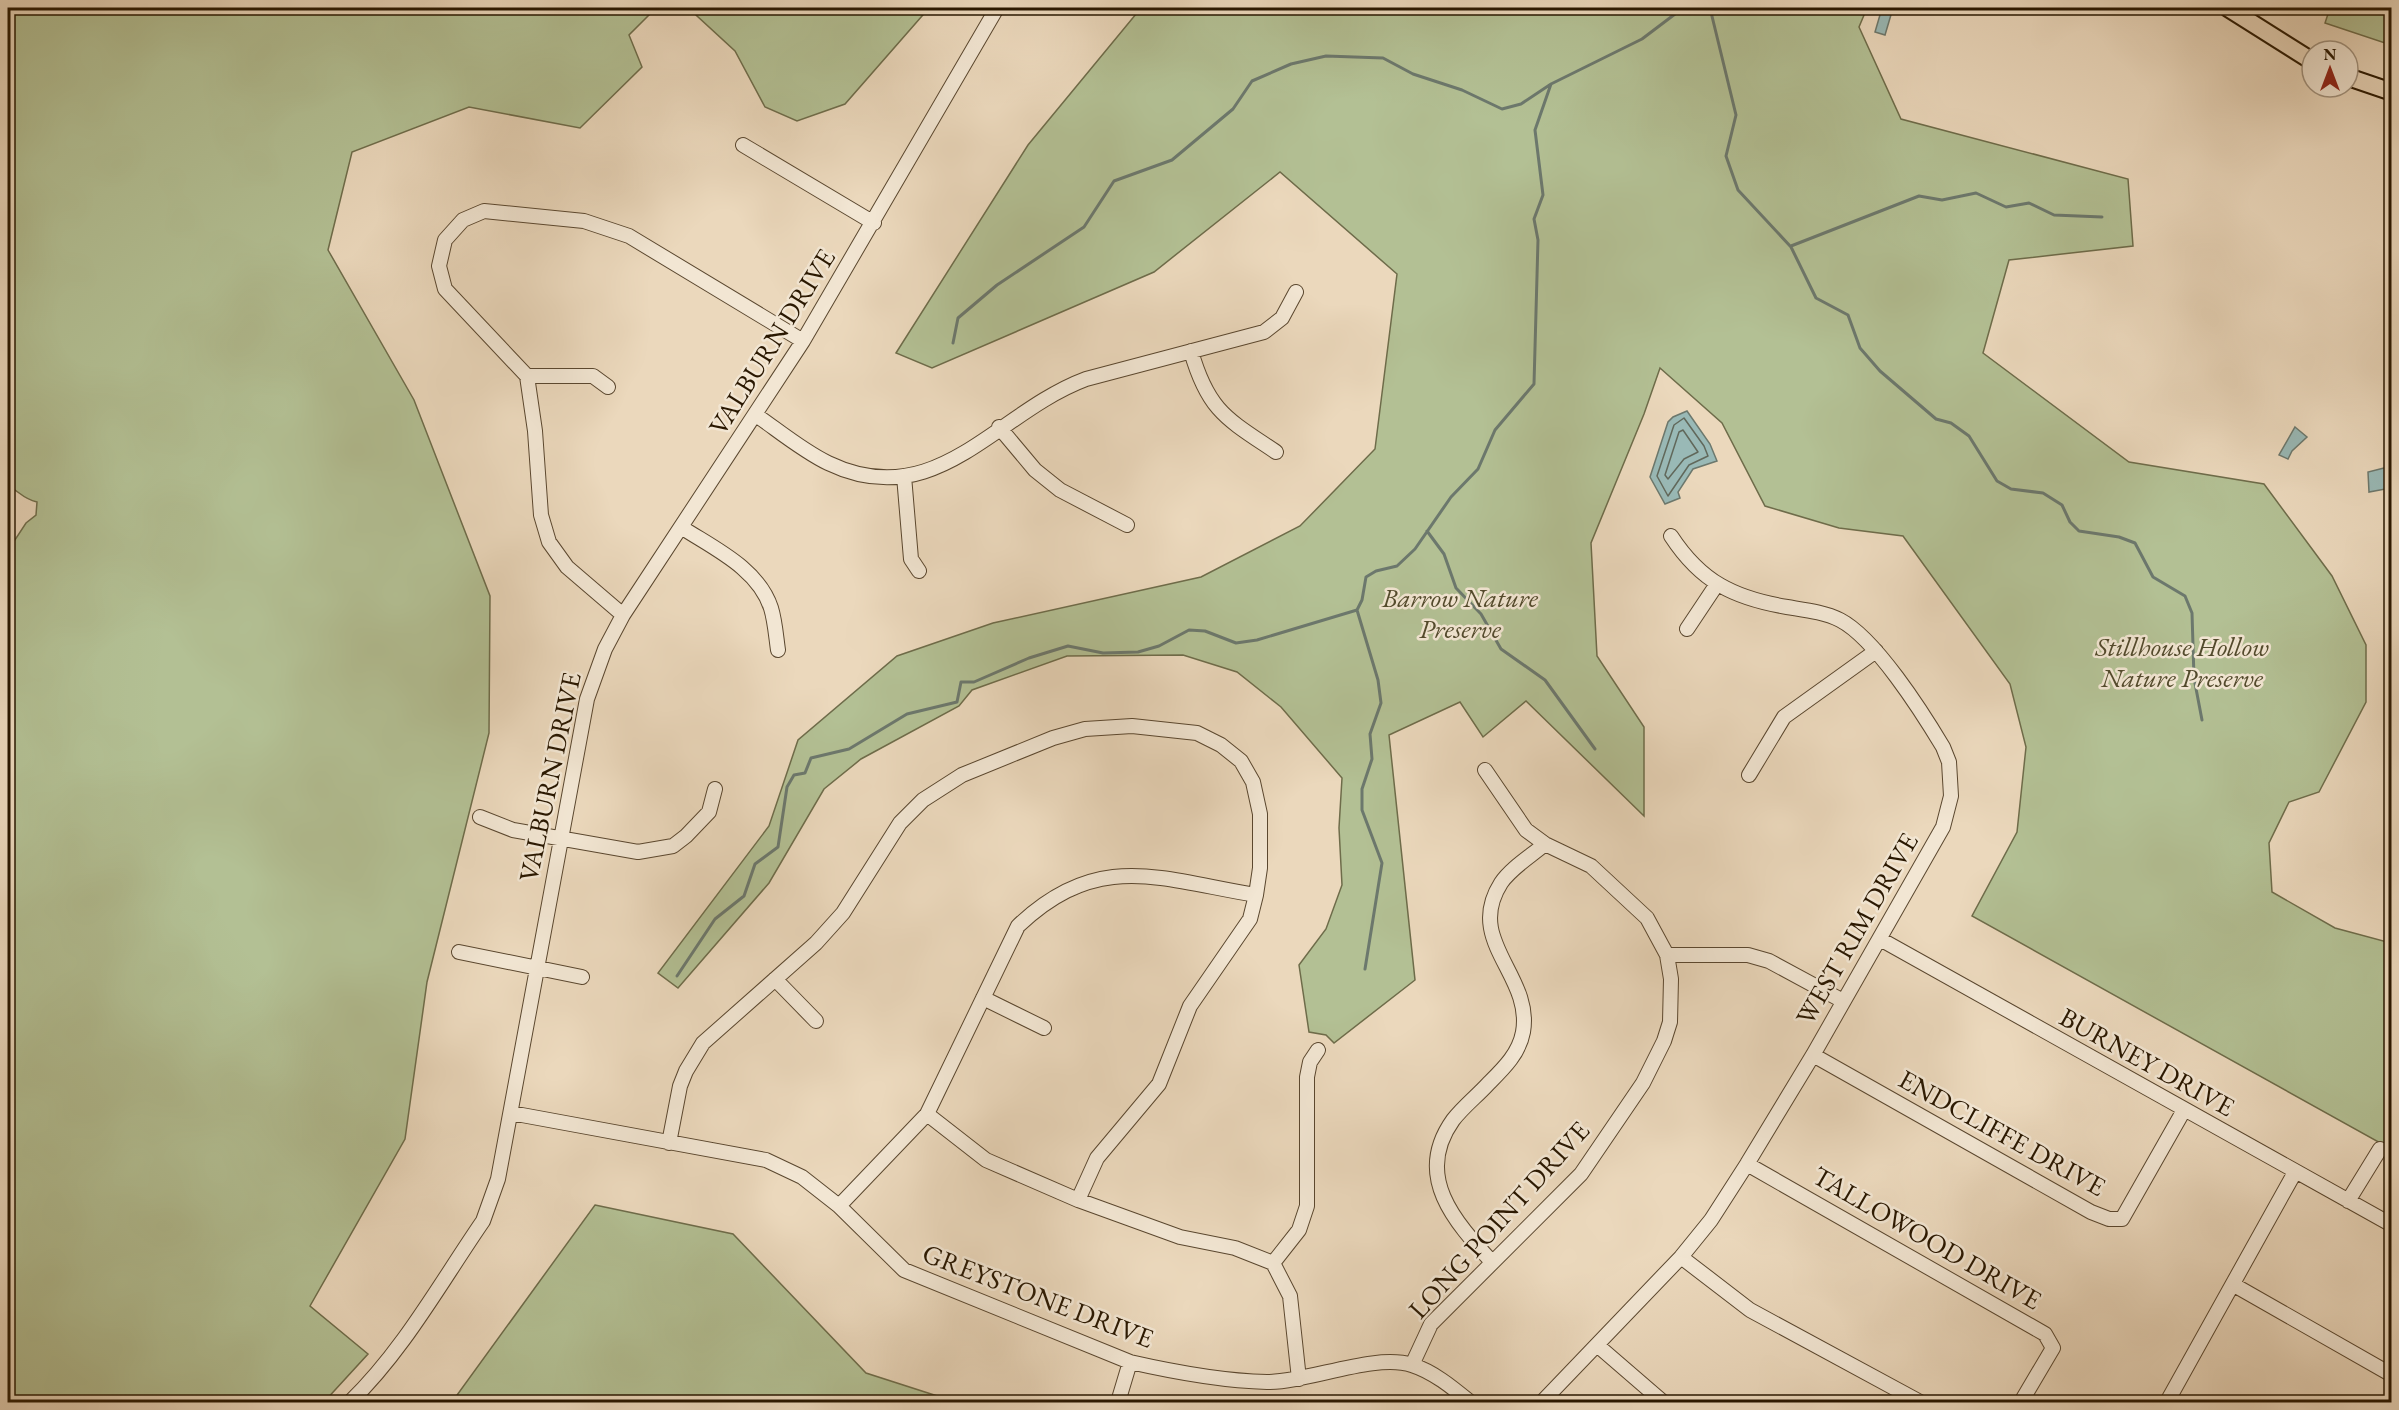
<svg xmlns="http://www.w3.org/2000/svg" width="2399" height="1410" font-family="'EB Garamond',serif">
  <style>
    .green { fill: #b3c094; stroke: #6e6c4a; stroke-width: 1.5 }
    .water { fill: #99b9b6; stroke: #6c786d; stroke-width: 1.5 }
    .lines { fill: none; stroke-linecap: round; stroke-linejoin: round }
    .shore { stroke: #61685b; stroke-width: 1.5 }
    .stream { stroke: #6c786d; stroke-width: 3 }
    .minor-casing { stroke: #5a472f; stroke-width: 16 }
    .major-casing { stroke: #291700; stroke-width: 20 }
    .minor { stroke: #f2e6d3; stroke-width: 14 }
    .major { stroke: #ebd8bc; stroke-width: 16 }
    .labels { text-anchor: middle; stroke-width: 5; stroke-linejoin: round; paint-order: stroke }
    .street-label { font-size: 27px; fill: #291700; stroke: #f2e6d3 }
    .park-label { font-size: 27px; font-style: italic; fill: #524a2c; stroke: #f2e6d3 }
  </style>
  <rect width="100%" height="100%" fill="#ebd8bc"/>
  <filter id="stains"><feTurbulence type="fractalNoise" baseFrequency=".00333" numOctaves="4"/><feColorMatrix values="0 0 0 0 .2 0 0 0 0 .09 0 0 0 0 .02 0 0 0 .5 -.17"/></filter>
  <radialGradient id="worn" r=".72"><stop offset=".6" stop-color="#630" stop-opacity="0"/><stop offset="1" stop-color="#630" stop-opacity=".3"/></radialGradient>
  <path class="green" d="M8 8C29 8 47 12 69 8H656L629 35 642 67 580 128 469 107 352 152 328 250 414 400 490 596 489 733 427 982 405 1139 310 1306 368 1354 324 1402H227L222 1396 201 1402H8V544L11 546 26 523 36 515 37 502C21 498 21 492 8 486Z
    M694 8H929L845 104 797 121 765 107 735 51 696 15Z
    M1141 8H1867L1859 27 1901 119 2128 179 2133 246 2009 260 1983 353 2129 462 2264 484 2332 576 2366 645V702L2319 792 2289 802 2269 843 2272 892 2335 928 2391 943V1149L1972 916 2017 832 2026 747 2010 684 1903 536 1839 528 1765 506 1722 423 1660 368 1644 414 1591 543 1597 656 1644 727V816L1526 701 1483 737 1460 702 1389 735 1415 980 1334 1043 1326 1035 1309 1032 1299 965 1326 929 1342 885 1339 828 1342 778 1281 707 1237 672 1183 655 1067 656 972 690 959 706 861 759 824 789 769 883 678 988 658 973 769 826 798 740 897 656 993 623 1201 577 1300 526 1375 449 1397 274 1280 172 1154 272 932 368 896 353 1028 145Z
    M2330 8H2391V45L2325 23Z
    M595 1205 733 1234 866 1373 956 1402H452Z"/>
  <path class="water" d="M1882 8H1893L1885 35 1875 32Z
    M1687 411 1710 444 1717 461 1693 469 1678 492 1680 498 1665 504 1650 477 1668 422 1673 417Z
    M2295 427 2307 437 2292 451 2288 459 2279 455Z
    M2388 467 2391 488 2369 492 2368 472Z"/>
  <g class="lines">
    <path class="shore" d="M1684 418 1704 446 1708 456 1689 465 1668 496 1657 476 1674 425Z
      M1683 430 1698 452 1684 459 1668 479 1665 475 1679 432Z"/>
    <path class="stream" d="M1710 8 1736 115 1726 156 1738 190 1791 247 1816 298 1848 315 1860 348 1880 371 1936 419 1951 423 1969 436 1997 481 2011 489 2043 493 2062 505 2070 522 2079 531 2119 537 2135 543 2153 577 2185 596 2192 613 2194 678 2202 720
      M1791 246 1919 196 1942 200 1976 193 2006 207 2029 203 2054 215 2102 217
      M953 343 958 318 997 285 1084 227 1114 181 1172 160 1233 109 1252 81 1291 64 1326 56 1383 58 1413 74 1462 90 1502 109 1521 104 1551 84 1642 39 1683 8
      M1427 531 1444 554 1456 588 1481 614 1501 649 1545 680 1595 749
      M1357 610 1378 680 1381 703 1370 734 1372 759 1362 789V810L1382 863 1365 969
      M677 976 715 919 744 896 755 864 778 847 787 787 794 775 805 773 811 758 849 749 907 714 957 702 961 682H974L1029 658 1068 646 1103 653 1138 652 1159 646 1189 630 1205 631 1236 643 1257 640 1357 610 1362 600 1366 577 1376 571 1397 566 1415 549 1451 497 1478 469 1495 430 1534 384 1538 240 1534 219 1543 195 1535 130 1551 84"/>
    <g class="minor-casing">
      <path id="minor" d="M743 145 874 223
        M1191 351C1208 411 1227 419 1276 452
        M527 376H593L608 387
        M756 415C779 431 803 451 828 463 936 515 995 413 1086 379L1264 332 1282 318 1296 292
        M999 427 1035 470 1060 490 1127 525
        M904 476 911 559 919 571
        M681 527C713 548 758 568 771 608 775 621 776 636 778 650
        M623 615 567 567 549 542 541 515 535 431 527 376 445 289 439 266 445 240 463 220 484 211 584 221 629 236 803 341
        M1687 629 1717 584
        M1749 775 1784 717 1876 651
        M480 817 513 830 638 852 673 846 686 836 709 812 715 789
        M1880 939 2392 1225
        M459 952 582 977
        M1667 955H1748L1769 961 1843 1001
        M775 979 816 1021
        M983 998 1044 1028
        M1813 1055 2091 1212 2109 1219H2122L2184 1110
        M511 1113 766 1160 802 1177 839 1206 904 1270 1130 1362C1174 1372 1222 1381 1267 1382 1309 1382 1374 1353 1412 1365 1434 1372 1453 1388 1470 1402
        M927 1114 986 1160 1078 1200 1180 1237 1235 1248 1273 1263 1290 1296 1299 1379
        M669 1143 680 1086 686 1071 703 1043 816 943 843 913 900 823 923 800 962 775 1053 738 1085 729 1132 726 1197 733 1221 745 1241 761 1253 782 1260 814V868L1256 895 1250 919 1190 1006 1159 1084 1097 1158 1078 1200
        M1747 1164 2045 1334 2053 1348 2021 1402
        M2348 1201 2380 1149
        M839 1206 927 1114 1018 926C1098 850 1159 879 1256 895
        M1681 1257 1750 1310 1920 1402
        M1492 1262C1455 1222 1413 1176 1453 1120 1463 1107 1477 1096 1488 1084 1503 1069 1519 1054 1523 1032 1533 975 1464 941 1501 883 1511 868 1531 856 1545 844
        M1273 1263 1299 1230 1307 1206V1077L1310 1062 1318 1050
        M2234 1285 2392 1375
        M1597 1345 1663 1402
        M1412 1365 1431 1324 1581 1174 1643 1083 1664 1041 1670 1022 1671 979 1667 955 1647 918 1591 866 1545 844 1526 830 1485 770
        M350 1402C403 1351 441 1282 483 1221L498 1179 587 699 605 649 623 615 803 341 997 8
        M1118 1402 1130 1362
        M1542 1402 1681 1257 1711 1220 1747 1164 1813 1055 1943 827 1951 796 1949 762 1943 747C1922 712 1875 638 1840 620 1824 612 1805 610 1787 607 1734 598 1701 582 1671 536
        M2167 1402 2295 1172"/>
    </g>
    <g class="major-casing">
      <path id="major" d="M2228 8 2312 61
        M2348 77 2392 92"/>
    </g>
    <use href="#minor" class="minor"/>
    <use href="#major" class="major"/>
  </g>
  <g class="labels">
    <g class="street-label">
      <text transform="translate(772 342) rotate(-58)" y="9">VALBURN DRIVE</text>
      <text transform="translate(550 777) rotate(-78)" y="9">VALBURN DRIVE</text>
      <text transform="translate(1857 929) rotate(-60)" y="9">WEST RIM DRIVE</text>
      <text transform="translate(2147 1062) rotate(29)" y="9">BURNEY DRIVE</text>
      <text transform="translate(2002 1133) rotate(29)" y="9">ENDCLIFFE DRIVE</text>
      <text transform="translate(1499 1220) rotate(-48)" y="9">LONG POINT DRIVE</text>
      <text transform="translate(1927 1238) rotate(30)" y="9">TALLOWOOD DRIVE</text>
      <text transform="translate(1038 1296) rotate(21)" y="9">GREYSTONE DRIVE</text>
    </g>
    <g class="park-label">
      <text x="1460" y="607">Barrow Nature<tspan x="1460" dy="31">Preserve</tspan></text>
      <text x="2182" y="656">Stillhouse Hollow<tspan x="2182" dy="31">Nature Preserve</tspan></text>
    </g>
  </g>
  <rect width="2399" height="1410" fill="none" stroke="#ebd8bc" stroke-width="30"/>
  <rect x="9" y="9" width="2381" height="1392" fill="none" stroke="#291700" stroke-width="3"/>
  <rect x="15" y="15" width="2369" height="1380" fill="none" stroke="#291700" stroke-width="1.5"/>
  <g transform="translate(2330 69)"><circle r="28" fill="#f2e6d3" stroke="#a2937f" stroke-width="1.5"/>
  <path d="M0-4.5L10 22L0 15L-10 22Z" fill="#8f2418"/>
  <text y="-9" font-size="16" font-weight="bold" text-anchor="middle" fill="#291700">N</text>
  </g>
  <rect width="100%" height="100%" filter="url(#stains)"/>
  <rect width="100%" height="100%" fill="url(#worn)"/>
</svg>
